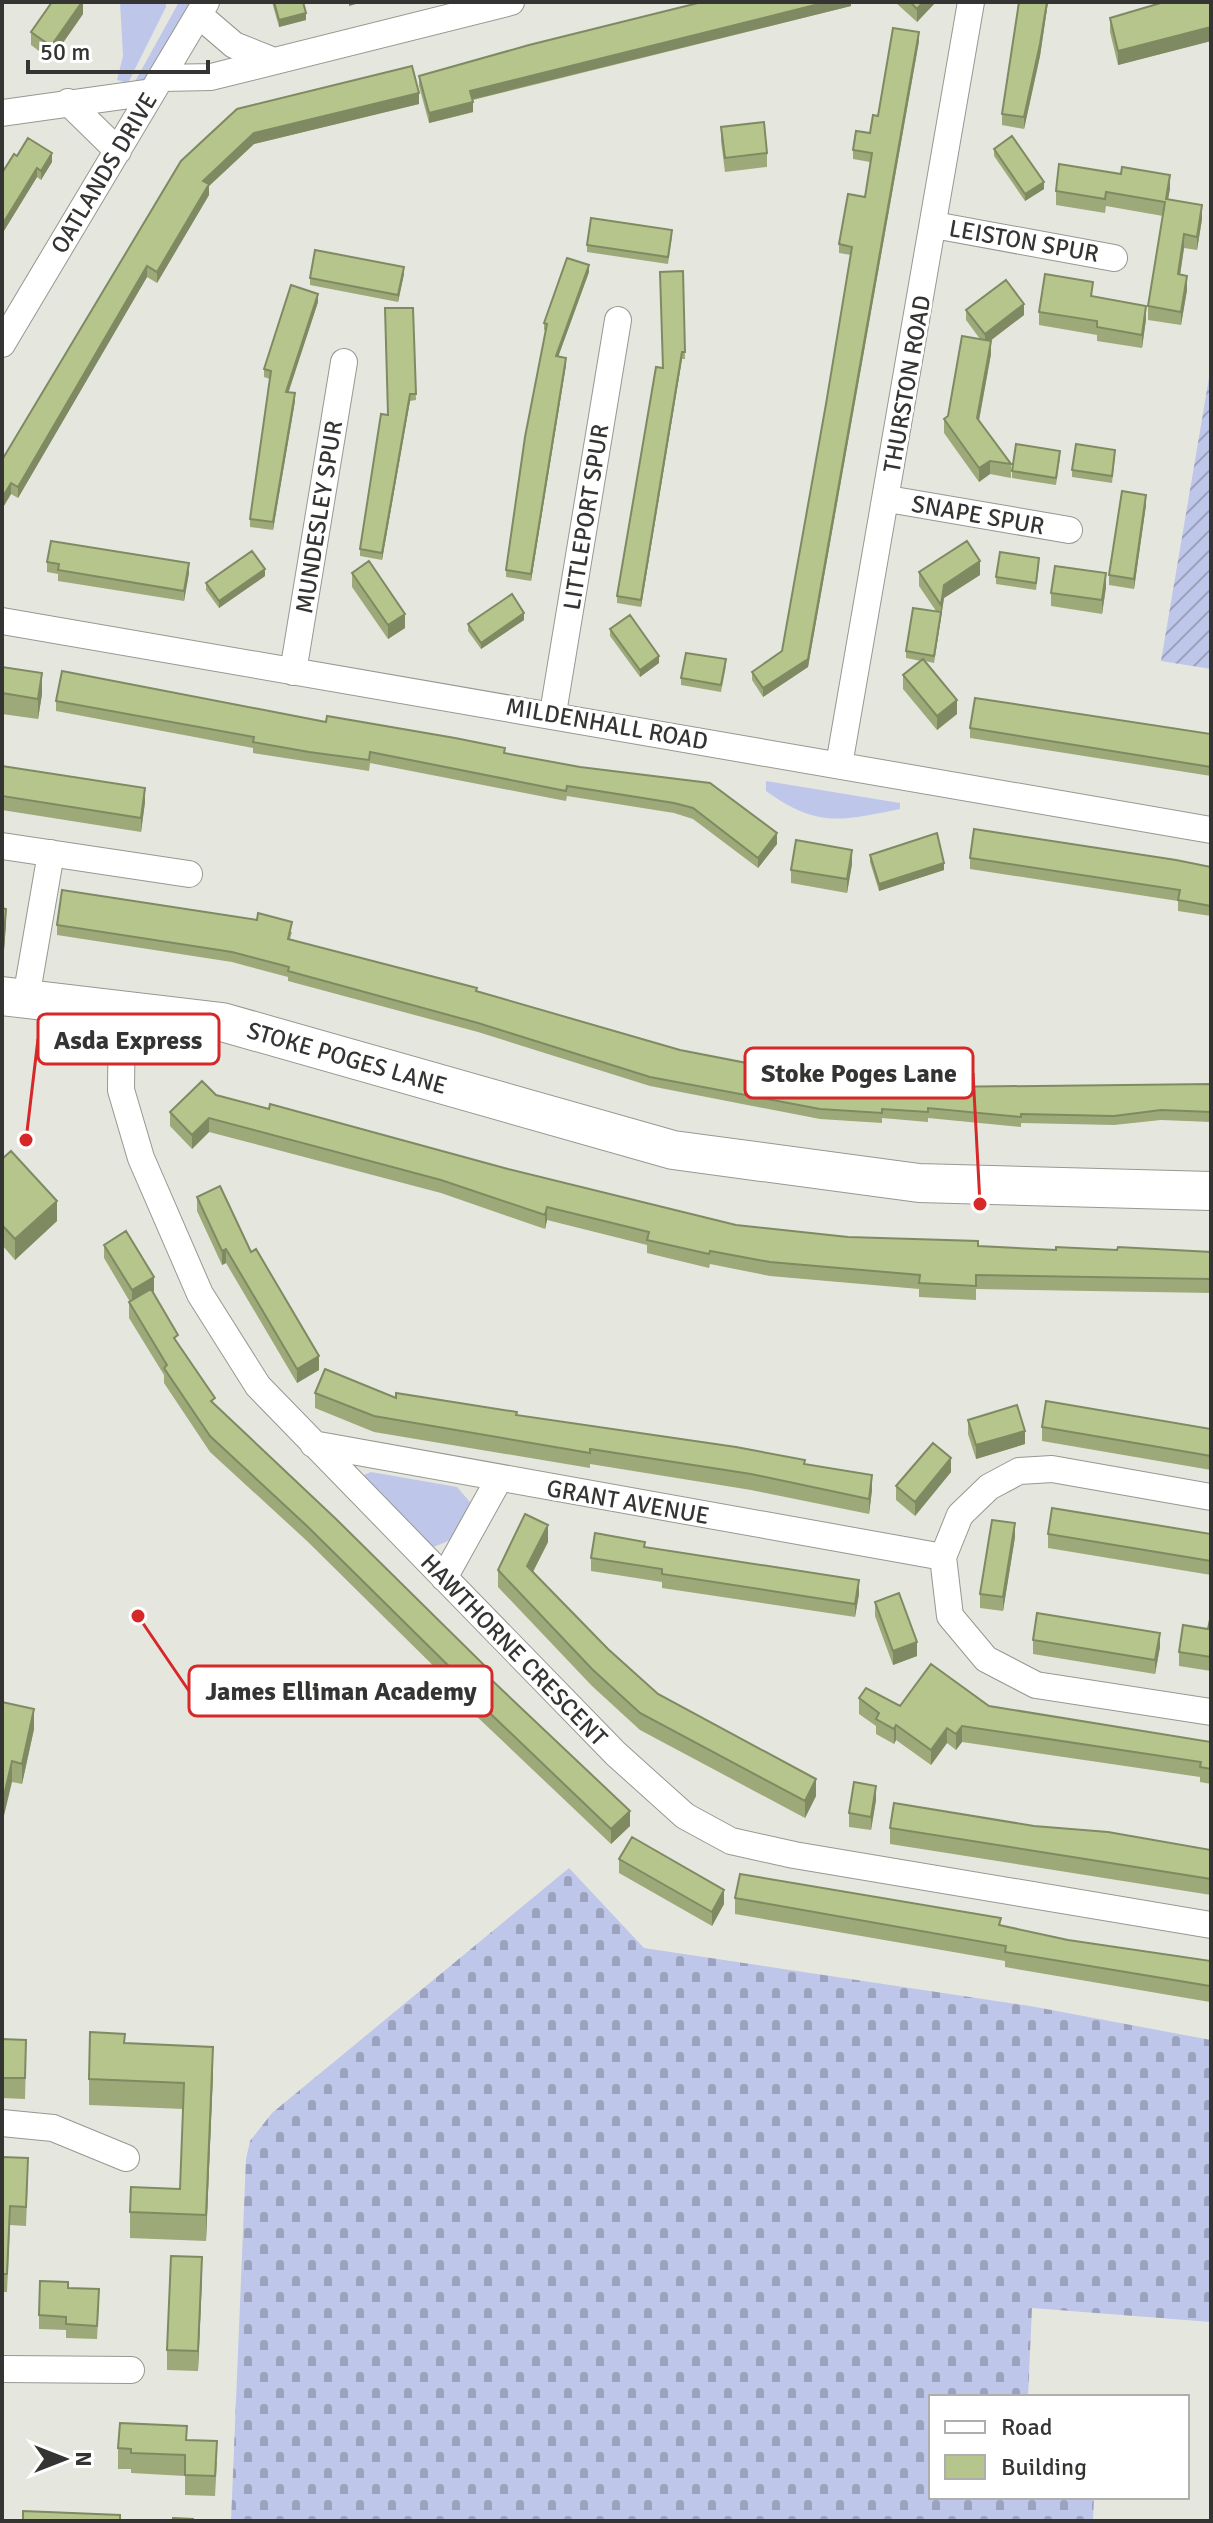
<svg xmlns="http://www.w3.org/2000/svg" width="1213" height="2523" font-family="Signika,sans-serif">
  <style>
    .grass { fill: #bec7e9 }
    .cemetery { fill: url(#cemetery-stones) }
    .garden { fill: url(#garden-furrows) }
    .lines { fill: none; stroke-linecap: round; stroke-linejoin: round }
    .street-casing { stroke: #969891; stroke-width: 28 }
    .secondary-casing { stroke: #969891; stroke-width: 40 }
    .street { stroke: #fff; stroke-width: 26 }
    .secondary { stroke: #fff; stroke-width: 38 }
    .wall { fill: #9da978 }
    .shaded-wall { fill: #7f8a62 }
    .building { fill: #b6c58c; stroke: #7f8a62; stroke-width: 2 }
    .labels { text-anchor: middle; stroke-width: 6; stroke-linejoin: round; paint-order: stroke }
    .street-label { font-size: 24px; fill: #343532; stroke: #fff }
    .leader { fill: none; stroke: #d62828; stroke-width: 3 }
    .callout-dot { fill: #d62828; stroke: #fff; stroke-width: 3 }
    .callout { fill: #fff; stroke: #d62828; stroke-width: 3 }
    .callout-label { font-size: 26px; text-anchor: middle; font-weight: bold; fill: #343532 }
  </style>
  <defs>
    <pattern id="cemetery-stones" width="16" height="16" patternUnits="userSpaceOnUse" patternTransform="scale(2)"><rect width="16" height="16" fill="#bec7e9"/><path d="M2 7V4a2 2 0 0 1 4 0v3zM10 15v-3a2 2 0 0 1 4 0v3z" fill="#9ba2bd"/></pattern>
    <pattern id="garden-furrows" width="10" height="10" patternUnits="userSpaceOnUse" patternTransform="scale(2)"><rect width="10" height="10" fill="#bec7e9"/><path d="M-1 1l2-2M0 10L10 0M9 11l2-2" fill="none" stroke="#9ba2bd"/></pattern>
  </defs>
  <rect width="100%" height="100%" fill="#e5e7df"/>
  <path class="grass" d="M120 2H166V7L128 83 117 80 123 56Z
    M179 2 190 4 153 79 133 85Z
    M766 781 900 803V809C841 821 817 828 766 791Z
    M371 1472 457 1487 470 1502C468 1530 459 1538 433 1547L361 1476Z"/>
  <path class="cemetery" d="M569 1868 644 1948 1030 2006 1211 2040V2322L1032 2308 1028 2397H931V2497H1094L1093 2521H231L246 2159 250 2141 272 2113Z"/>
  <path class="garden" d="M1211 366V669L1161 661Z"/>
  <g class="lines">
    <g class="street-casing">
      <path id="street" d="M199 15 234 45 274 61
        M162 78 211 77 511 2
        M68 102 118 151
        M2 113 152 92
        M934 225 1114 258
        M2 344 206 2
        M888 499 1069 530
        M2 621 1211 830
        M293 672 344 362
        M553 713 618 320
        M839 765 971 2
        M2 846 189 874
        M26 998 51 853
        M122 1008 121 1090 141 1158 200 1294 258 1386 616 1754 685 1816 731 1841 794 1855 1211 1925
        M313 1444 943 1557
        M1211 1497 1052 1469 1019 1471 989 1487 960 1515 943 1557 950 1616 986 1659 1036 1685 1211 1712
        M444 1578 499 1479
        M2 2123 53 2128 126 2158
        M2 2369 131 2370"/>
    </g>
    <g class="secondary-casing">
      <path id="secondary" d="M2 996 222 1022 673 1150 919 1183 1211 1191"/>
    </g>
    <use href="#street" class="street"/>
    <use href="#secondary" class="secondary"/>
  </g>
  <path class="wall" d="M83 2V14L51 60 31 45V32Z
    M272 2H303L306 20 279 27Z
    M851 2V6L473 100V112L429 123 419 86V76Z
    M895 2H934V4L917 22Z
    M1019 2H1048L1040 56 1024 129 1002 125V114Z
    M1211 2V41L1118 65 1110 32V18Z
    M919 41 808 667 763 697 752 680V672L782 651 826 404 851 255 839 253V244L865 197 870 162 853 159V150L870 133Z
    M419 104 254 144 209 186V195L157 283 147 277 18 498 11 494 2 509V460L237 109Z
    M721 127 767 153V167L725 172 721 141Z
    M994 149 1044 189 1025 201 994 156Z
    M52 162 41 180 37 177 2 234V173Z
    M1170 188 1168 199 1202 219 1197 250 1184 248 1180 275 1187 290 1181 325 1148 320V306L1163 216 1106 206 1105 213 1056 205V191Z
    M672 237 668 264 587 252V245Z
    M683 271 685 359H682L641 607 617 603V596Z
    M589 272 558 356 566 365 531 581 506 577V570L546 331 544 330V323Z
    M404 274 398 302 310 285V278Z
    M1093 297 1146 319 1142 348 1097 341V335L1039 325V312Z
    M318 302 288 392 295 401 273 530 250 527V519L270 379 264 377V369Z
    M413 308 416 400 410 401 382 560 360 556V549L388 415Z
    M966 310 1024 315 990 340 991 354 979 420 1011 464V478L990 474 979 482 944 433V419L948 416 980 339 966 320Z
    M1115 457 1112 483 1072 477V470Z
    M1060 458 1056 485 1012 478V471Z
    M1146 505 1134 589 1109 585V575Z
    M47 562 189 573 184 601 58 581V574L47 572Z
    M1039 565 1036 590 996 584V577Z
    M919 572 980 575 944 598 934 663 925 661 957 714 937 730 903 689V675L921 661 906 658V651L936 611 919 586Z
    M352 573 405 628 388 639 352 587Z
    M265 576 219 608 206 590V583Z
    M1106 587 1102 614 1051 606V593Z
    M524 620 481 649 468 631V624Z
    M610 629 659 663 640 677 610 636Z
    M726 666 721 692 681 685V678Z
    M2 667 42 694 38 719 2 714Z
    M56 701 326 722 580 767 710 783 777 844 758 868 693 819 674 813 567 796 566 801 370 763 369 771 253 753V748L56 711Z
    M970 728 1211 734V776L970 738Z
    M2 766 145 802 141 832 2 810Z
    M870 855 944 870 879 891 870 862Z
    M970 858 1211 867V916L1178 911V901L970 869Z
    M852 864 847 893 791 883V870Z
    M57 925 292 932 290 939 477 991 680 1050 798 1073 938 1087 1211 1084V1122L1161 1120 1114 1125 1021 1123V1127L928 1118V1122L882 1118V1123L820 1119 650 1086 478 1032 288 981V977L232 962 57 935Z
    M216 1095 508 1169 736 1225 848 1237 978 1246 1056 1250 1211 1252V1293L976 1289V1300L919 1297V1289L770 1276 710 1264 709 1268 647 1253V1245L547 1220 545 1229 441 1193 209 1132 192 1149 170 1126V1112Z
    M2 1159 57 1221 15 1260 2 1245Z
    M197 1197 251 1252 319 1370 297 1383 226 1263 222 1265 197 1211Z
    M104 1245 154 1291 152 1292 178 1344 215 1405 485 1674 630 1826 611 1844 472 1712V1704L307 1541 210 1452 164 1383V1375L129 1318V1302H130L104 1258Z
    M315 1393 396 1398 517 1415 805 1464 872 1490 869 1514 751 1490 590 1464V1468L374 1432 315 1408Z
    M968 1420 1025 1444 976 1459 968 1434Z
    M1042 1427 1211 1429V1470L1042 1441Z
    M951 1472 915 1516 896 1500V1486Z
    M1048 1534H1211V1575L1048 1548Z
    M1015 1537 1003 1611 980 1608V1594Z
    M548 1542 533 1572 608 1649 658 1694 816 1796 805 1818 640 1730 592 1686 498 1587V1570Z
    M645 1547 859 1594 855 1617 662 1588V1582L591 1571V1558Z
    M875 1602 917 1656 893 1665 875 1616Z
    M1211 1615V1671L1179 1666V1652L1208 1629Z
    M1033 1640 1160 1647 1155 1674 1033 1654Z
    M859 1698 900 1706H989L1211 1742V1784L1200 1782V1777L962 1742 956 1750 947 1743 931 1765 896 1740 894 1744 876 1734V1726L859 1714Z
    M2 1702 34 1729 22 1784 12 1782Z
    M876 1800 871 1830 849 1827V1813Z
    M1034 1826 1211 1850V1895L890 1844V1828Z
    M619 1859 724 1904 712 1926 619 1873Z
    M735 1898 1001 1926 1068 1940 1211 1961V1993L1210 2002 1005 1967V1961L735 1914Z
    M2 2039 26 2060 25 2099 2 2098Z
    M125 2043 213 2074 206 2241 130 2238V2212L180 2189 183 2109 89 2105V2079Z
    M2 2157 28 2176 26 2226 10 2225 7 2292H2Z
    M202 2277 198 2371 167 2370V2350Z
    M68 2288 99 2303 97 2339 66 2338V2330L39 2329V2315Z
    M187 2440 217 2462 215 2496 185 2495V2476L131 2473V2469H118V2448Z"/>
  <path class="shaded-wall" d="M82 2H83V14L51 60V46Z
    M349 2H363L349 6Z
    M827 2H851V6L470 100V91Z
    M923 2H934V4L917 22V9Z
    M1047 2H1048L1040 56 1024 129V117Z
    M306 13V20L279 27V20Z
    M1211 27V41L1118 65V51Z
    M919 32V41L808 667 763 697V688L808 659Z
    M419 93V104L254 144 209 186V195L157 283V272L203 181 254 133Z
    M473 102V112L429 123V113Z
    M52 153V162L41 180V171Z
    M37 168V177L2 234V225Z
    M1170 175V188L1166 213V199Z
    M1044 182V189L1025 201V194Z
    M1202 205V219L1197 250V237Z
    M1184 234V248L1178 288V274Z
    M589 265V272L556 363V356Z
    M147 266V277L18 498V487Z
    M404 267V274L398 302V295Z
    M1187 276V290L1181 325V312Z
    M318 294V302L286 400V392Z
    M1024 304V315L985 345V334Z
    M1146 306V319L1142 348V335Z
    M991 341V354L977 431V418Z
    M682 352V359L641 607V600Z
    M566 358V365L531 581V574Z
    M295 393V401L273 530V522Z
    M410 394V401L382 560V553Z
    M990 461V474L979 482V468Z
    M11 483V494L2 509V498Z
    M1146 495V505L1134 589V579Z
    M980 561V575L944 598 934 663 944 585Z
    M189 563V573L184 601V591Z
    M265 569V576L219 608V601Z
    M1106 573V587L1102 614V600Z
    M524 613V620L481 649V643Z
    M405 614V628L388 639V625Z
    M659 656V663L640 677V670Z
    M42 673V694L38 719V699Z
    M957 700V714L937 730V716Z
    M145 788V802L141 832V818Z
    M777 833V844L758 868V858Z
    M852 850V864L847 893V879Z
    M944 863V870L879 891V884Z
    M6 909V924L3 964V949Z
    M209 1118V1132L192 1149V1135Z
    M57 1201V1221L15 1260V1239Z
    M547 1207V1220L545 1229V1215Z
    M226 1249V1263L222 1265V1251Z
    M154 1277V1291L132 1304V1290Z
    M319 1356V1370L297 1383V1369Z
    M1025 1431V1444L976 1459V1445Z
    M951 1458V1472L915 1516V1502Z
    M872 1475V1490L869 1514V1499Z
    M1015 1523V1537L1003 1611V1597Z
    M548 1525V1542L527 1583V1566Z
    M859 1580V1594L855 1617V1604Z
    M1160 1633V1647L1155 1674V1660Z
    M917 1642V1656L893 1665V1651Z
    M34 1709V1729L22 1784V1764Z
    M896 1725V1740L894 1744V1729Z
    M962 1726V1742L956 1750V1734Z
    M947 1728V1743L931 1765V1750Z
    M12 1761V1782L2 1824V1804Z
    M816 1779V1796L805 1818V1801Z
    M876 1786V1800L871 1830V1817Z
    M630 1811V1826L611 1844V1829Z
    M724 1890V1904L712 1926V1912Z
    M213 2047V2074L206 2241V2215Z
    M202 2257V2277L198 2371V2351Z"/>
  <path class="building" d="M52 2H82L51 46 31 32Z
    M274 2H303L306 13 279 20Z
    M702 2H827L470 91 473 102 429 113 419 76 529 45Z
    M910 2H923L917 9Z
    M1019 2H1047L1040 44 1024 117 1002 114Z
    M1164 2H1211V27L1118 51 1110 18Z
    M893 28 919 32 808 659 763 688 752 672 782 651 826 404 852 247 839 244 848 194 865 197 872 153 853 150 856 131 870 133 873 115 878 116Z
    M412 66 419 93 254 133 203 181 209 184 157 272 147 266 18 487 11 483 2 498V460L181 161 237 109Z
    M764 122 767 153 725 158 721 127Z
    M1012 136 1044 182 1025 194 994 149Z
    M28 138 52 153 41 171 37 168 2 225V173L14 154 17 156Z
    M1059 164 1121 174 1122 167 1170 175 1166 199 1202 205 1197 237 1184 234 1178 274 1187 276 1181 312 1148 306 1165 202 1106 192 1105 199 1056 191Z
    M591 218 672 230 668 257 587 245Z
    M315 250 404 267 398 295 310 278Z
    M567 258 589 265 556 356 566 358 531 574 506 570 525 437 547 324 544 323Z
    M683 271 685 352H682L641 600 617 596 656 367 663 368 660 272Z
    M1045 274 1093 282 1091 296 1146 306 1142 335 1097 327V321L1039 312Z
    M1006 280 1024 304 985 334 966 310Z
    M291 285 318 294 286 392 295 393 273 522 250 519 271 371 264 369Z
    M385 308H413L416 394H410L382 553 360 549 381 414 388 415Z
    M962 336 991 341 977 418 1011 464 990 461 979 468 944 419 948 416Z
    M1016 444 1060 451 1056 478 1012 471Z
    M1076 444 1115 450 1112 476 1072 470Z
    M1122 491 1146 495 1134 579 1109 575Z
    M51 541 189 563 184 591 58 570 59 564 47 562Z
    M967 541 980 561 944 585 941 605 919 572Z
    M252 551 265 569 219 601 206 583Z
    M1000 552 1039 558 1036 583 996 577Z
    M369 561 405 614 388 625 352 573Z
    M1055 566 1106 573 1102 600 1051 593Z
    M512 594 524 613 481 643 468 624Z
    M913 608 941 612 934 656 906 651Z
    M630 615 659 656 640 670 610 629Z
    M686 653 726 659 721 685 681 678Z
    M923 659 957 700 937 716 903 675Z
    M2 667 42 673 38 699 2 693Z
    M62 671 326 722 327 716 455 738 505 748 504 753 580 767 710 783 777 833 758 858 693 808 674 803 567 786 566 791 370 752 369 760 309 752 253 742 254 737 56 701Z
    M975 698 1211 734V767L970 728Z
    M2 766 145 788 141 818 2 796Z
    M974 829 1176 860 1211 867V906L1178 900 1180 890 970 858Z
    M937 833 944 863 879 884 870 855Z
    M796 840 852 850 847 879 791 870Z
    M62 890 257 920 258 913 292 922 288 939 477 988 476 991 680 1050 798 1073 938 1087 1211 1084V1112L1161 1110 1114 1116 1021 1114V1117L928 1108V1112L882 1109V1113L820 1109 650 1077 478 1023 288 971 289 967 232 952 57 925Z
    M2 908 6 909 3 949H2Z
    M202 1081 216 1095 269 1109 270 1104 508 1169 736 1225 848 1237 978 1241V1246L1056 1250V1247L1117 1250 1118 1247 1211 1252V1279L976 1275V1286L919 1283 920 1275 770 1262 710 1251 709 1254 647 1240 649 1232 547 1207 545 1215 441 1180 209 1118 192 1135 170 1112Z
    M11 1151 57 1201 15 1239 2 1225V1159Z
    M220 1186 251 1252 256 1249 319 1356 297 1369 226 1249 222 1251 197 1197Z
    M126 1231 154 1277 132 1290 104 1245Z
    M151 1289 178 1335 174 1338 215 1398 211 1401 336 1519 485 1666 481 1670 630 1811 611 1829 472 1696 476 1693 307 1526 210 1436 164 1368 167 1365 129 1302Z
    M325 1369 396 1398V1393L517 1412 516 1415 736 1447 805 1460 804 1464 872 1475 869 1499 751 1474 590 1449V1453L374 1416 315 1393Z
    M1046 1401 1211 1429V1456L1042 1427Z
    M1017 1405 1025 1431 976 1445 968 1420Z
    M933 1443 951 1458 915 1502 896 1486Z
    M1052 1508 1211 1534V1561L1048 1534Z
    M525 1514 548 1525 527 1566 608 1649 658 1694 816 1779 805 1801 640 1713 592 1669 498 1570Z
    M992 1520 1015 1523 1003 1597 980 1594Z
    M595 1533 645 1542 644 1547 859 1580 855 1604 662 1574V1569L591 1558Z
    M899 1593 917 1642 893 1651 875 1602Z
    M1037 1613 1160 1633 1155 1660 1033 1640Z
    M1211 1615V1657L1179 1652 1183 1625 1208 1629Z
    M931 1664 989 1706 1211 1742V1769L1200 1767 1201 1762 962 1726 956 1734 947 1728 931 1750 896 1725 894 1729 876 1719 879 1713 859 1698 866 1688 900 1706Z
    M2 1702 34 1709 22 1764 12 1761 2 1804Z
    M854 1782 876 1786 871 1817 849 1813Z
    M894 1803 1034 1826 1108 1832 1211 1850V1879L890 1828Z
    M632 1837 724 1890 712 1912 619 1859Z
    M740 1874 1001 1918 999 1925 1068 1940 1211 1961 1210 1986 1005 1952 1006 1946 735 1898Z
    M90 2032 125 2034 124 2043 213 2047 206 2215 130 2212 131 2187 180 2189 184 2083 89 2079Z
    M2 2039 26 2040 25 2078H2Z
    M2 2157 28 2158 26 2207 10 2206 7 2274H2Z
    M171 2256 202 2257 198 2351 167 2350Z
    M40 2281 68 2282V2288L99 2289 97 2326 66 2324V2317L39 2315Z
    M120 2423 187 2426 186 2440 217 2441 215 2476 185 2475V2455L131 2453V2449L118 2448Z
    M23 2511 120 2515V2521H23Z
    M173 2518 193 2519V2521H173Z"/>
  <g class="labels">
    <g class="street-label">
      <text transform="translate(104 173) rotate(-59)" y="8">OATLANDS DRIVE</text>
      <text transform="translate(1024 241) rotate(10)" y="8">LEISTON SPUR</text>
      <text transform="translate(907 384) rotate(-80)" y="8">THURSTON ROAD</text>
      <text transform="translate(978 515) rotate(10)" y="8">SNAPE SPUR</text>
      <text transform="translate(319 517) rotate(-81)" y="8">MUNDESLEY SPUR</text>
      <text transform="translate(586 517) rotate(-81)" y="8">LITTLEPORT SPUR</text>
      <text transform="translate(607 724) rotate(10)" y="8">MILDENHALL ROAD</text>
      <text transform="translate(347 1058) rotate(16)" y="8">STOKE POGES LANE</text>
      <text transform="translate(628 1502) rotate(10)" y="8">GRANT AVENUE</text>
      <text transform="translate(514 1650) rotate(46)" y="8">HAWTHORNE CRESCENT</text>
    </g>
  </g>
  <path class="leader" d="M26 1140L38 1039M980 1204L973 1073M138 1616L189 1691"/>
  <g class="callout-dot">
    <circle cx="26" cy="1140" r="8"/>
    <circle cx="980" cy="1204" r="8"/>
    <circle cx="138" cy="1616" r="8"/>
  </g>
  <g class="callout">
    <rect x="38" y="1014" width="181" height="50" rx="8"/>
    <rect x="745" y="1048" width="228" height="50" rx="8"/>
    <rect x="189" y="1666" width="303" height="50" rx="8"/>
  </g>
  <g class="callout-label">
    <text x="128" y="1049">Asda Express</text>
    <text x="859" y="1082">Stoke Poges Lane</text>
    <text x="341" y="1700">James Elliman Academy</text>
  </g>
  <rect width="1213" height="2523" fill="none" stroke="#343532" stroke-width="8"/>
  <rect x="929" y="2395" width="260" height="104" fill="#ffffff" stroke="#aeaead" stroke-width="2"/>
  <rect x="945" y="2421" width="40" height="12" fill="#ffffff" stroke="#aeaead" stroke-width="2"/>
  <text x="1001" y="2435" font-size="24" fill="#343532">Road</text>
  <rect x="945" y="2455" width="40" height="24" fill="#b6c58c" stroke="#aeaead" stroke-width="2"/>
  <text x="1001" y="2475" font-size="24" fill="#343532">Building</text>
  <g transform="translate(64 2459) rotate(90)" stroke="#ffffff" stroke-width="6" paint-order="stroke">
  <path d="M0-6L14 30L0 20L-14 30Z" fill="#343532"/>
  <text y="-12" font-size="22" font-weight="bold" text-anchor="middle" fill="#343532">N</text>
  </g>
  <path d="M28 60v12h180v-12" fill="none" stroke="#343532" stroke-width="4"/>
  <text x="40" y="60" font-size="24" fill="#343532" stroke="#ffffff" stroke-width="6" paint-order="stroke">50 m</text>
</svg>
